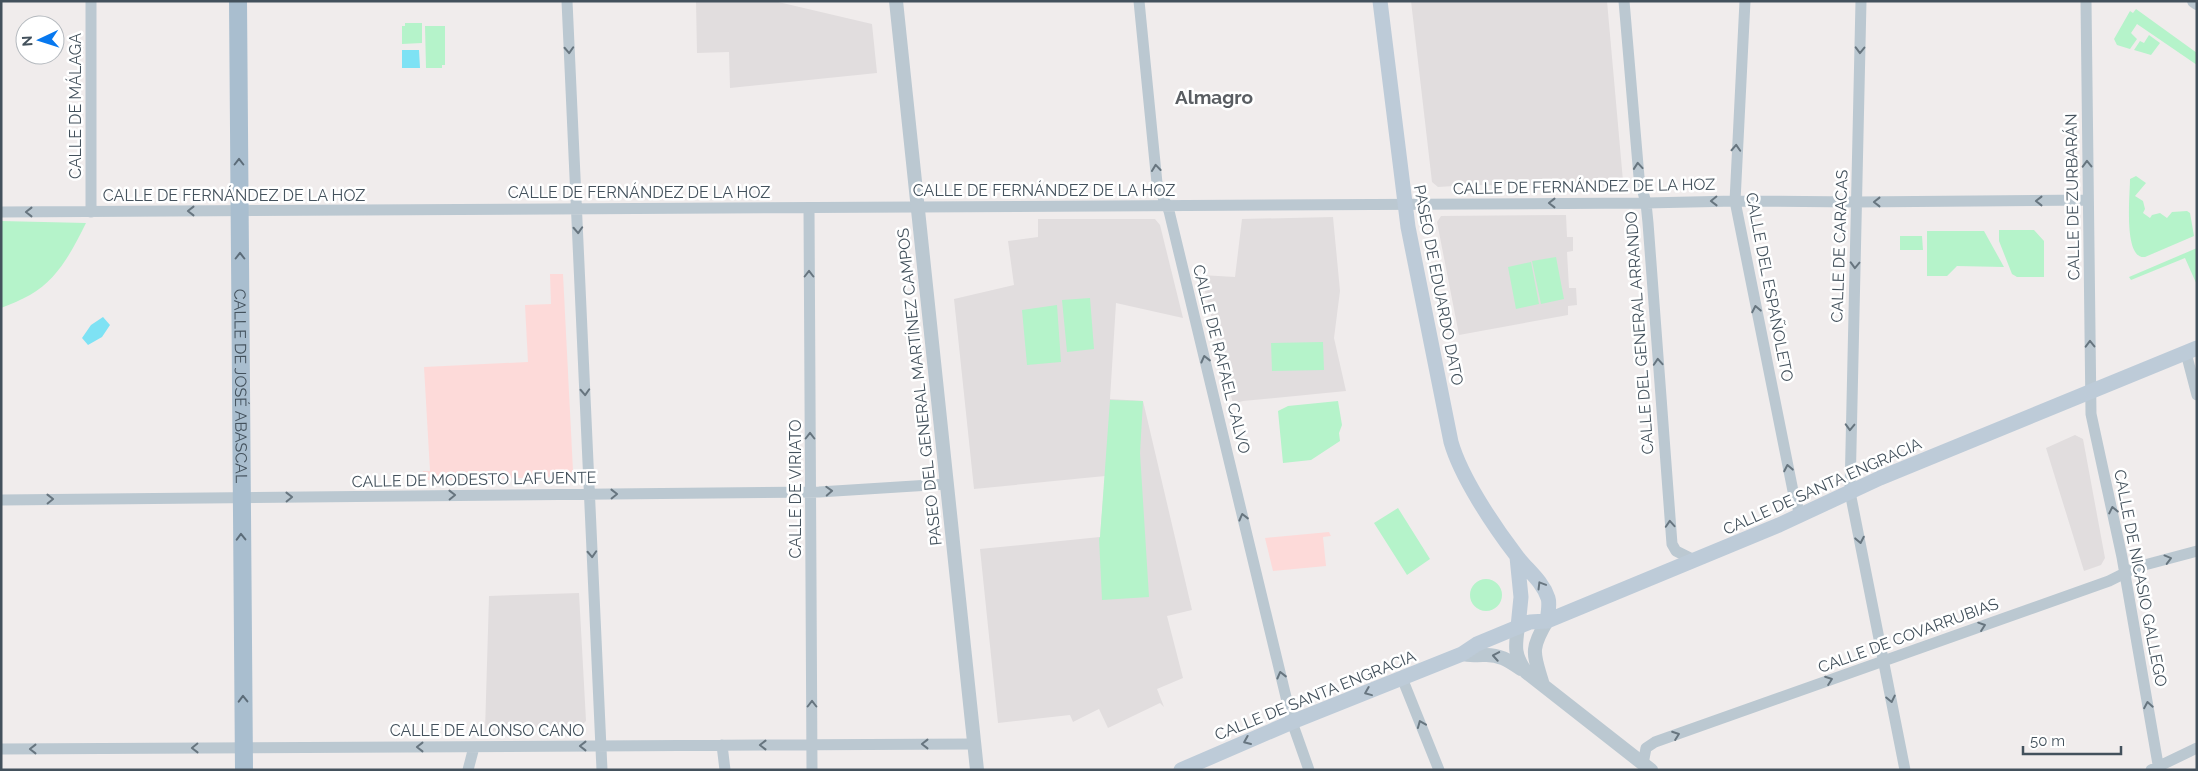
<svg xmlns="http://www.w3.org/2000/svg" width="2198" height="771" font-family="Raleway,sans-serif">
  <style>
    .education { fill: #e1ddde }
    .medical { fill: #fddad9 }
    .green { fill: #b5f3ca }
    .water { fill: #7ee2f4 }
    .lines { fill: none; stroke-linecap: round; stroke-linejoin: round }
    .minor { stroke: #bbc8d1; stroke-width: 11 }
    .tertiary { stroke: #bbc8d1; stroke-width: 14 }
    .secondary { stroke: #bdcbd8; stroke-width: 15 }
    .primary { stroke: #a9becf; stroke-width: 18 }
    .oneway { stroke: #67757f }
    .oneway2 { stroke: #5c6c79 }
    .oneway3 { stroke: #687681 }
    .labels { text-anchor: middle; stroke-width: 5; stroke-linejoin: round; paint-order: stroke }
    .street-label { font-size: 16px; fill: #43515c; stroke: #fff }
    .quarter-label { font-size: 19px; font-weight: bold; fill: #595d62; stroke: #fff }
  </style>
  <rect width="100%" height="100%" fill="#f0ecec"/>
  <path class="education" d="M696 1H774L872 24 877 73 730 88 729 52 697 53Z
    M1411 1H1607L1623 181 1618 186 1470 185 1438 187 1432 182Z
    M1566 215 1567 237H1573V251L1567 252 1569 288H1576L1577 305 1568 306V315L1459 335 1437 222 1441 216Z
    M1333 217 1340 291 1334 338 1346 391 1243 401 1233 404 1201 275 1235 277 1242 219Z
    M1038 219H1155L1160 225 1183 318 1116 303 1110 399 1143 401 1192 610 1167 616 1183 678 1157 689 1164 707 1160 703 1108 728 1099 709 1073 722 1070 715 998 723 980 549 1100 537 1105 476 974 489 954 299 1014 285 1008 241 1038 237Z
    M2075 435 2083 439 2105 558 2101 565 2084 571 2046 448Z
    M579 593 586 721 578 729 485 731 489 596Z"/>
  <path class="medical" d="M550 274H563L573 471 567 477 423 480V471H430L424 367 528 362 525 305 551 304Z
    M1329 532 1331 536 1323 537 1326 566 1273 571 1265 538Z"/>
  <path class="green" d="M2136 9 2197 53V65L2137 24 2131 33 2137 39 2130 49 2117 45 2114 39 2130 11 2133 13Z
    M405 23H422V43L402 44V26H405Z
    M425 26H445V65H442V68H426Z
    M2149 35 2160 43 2151 55 2134 50 2140 41 2144 43Z
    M2136 176 2146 183 2135 196 2143 201 2145 209 2143 213 2150 218 2152 215 2160 213 2167 218 2172 212 2187 211 2190 213 2194 236 2145 257C2123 260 2130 195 2130 179Z
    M1 221 86 223C72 251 58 279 30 295 21 300 11 304 1 308Z
    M1999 230H2034L2044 241V277H2017L2012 274 1999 241Z
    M1927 231H1984L2004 267 1957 266 1947 276H1927Z
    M1900 236H1922L1923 250H1900Z
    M2197 248V285L2185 258 2131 280 2129 277Z
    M1556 257 1564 299 1541 304 1532 261Z
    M1531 262 1539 304 1516 309 1508 267Z
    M1090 298 1094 349 1067 352 1062 300Z
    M1057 305 1061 362 1027 365 1022 310Z
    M1323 342 1324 370 1272 371 1271 343Z
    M1110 400 1143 401 1140 453 1149 597 1102 600 1099 538 1100 537Z
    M1338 401 1342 425 1339 433 1340 441 1311 460 1283 463 1278 411 1288 406Z
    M1398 508 1430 559 1407 575 1374 523Z
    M1470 595a16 16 0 1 1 32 0a16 16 0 1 1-32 0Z"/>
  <path class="water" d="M402 50H419L420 68H402Z
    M103 317 110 325 102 337 88 345 82 338 91 325Z"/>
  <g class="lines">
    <path class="minor" d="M567 1 602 770
      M1139 1 1157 183 1169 211 1292 722 1309 770
      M1624 1 1639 177 1646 203 1648 223 1672 544 1676 551 1694 560
      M1745 1 1735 201 1793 491 1800 515
      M1861 1 1850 492 1905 770
      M2086 1 2091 414 2122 557 2159 770
      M809 208 812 770
      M1 212 1646 203 1735 201 1856 202 2088 200
      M91 212V1
      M2186 353 2197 395
      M1 500 819 492 946 484
      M1402 678 1439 770
      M722 745 725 770
      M1 749 974 744
      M1643 764 1646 748 1655 742 2109 581 2137 567 2197 551
      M468 770 474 747
      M2151 770 2197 748"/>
    <path class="tertiary" d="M896 1 977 770
      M2194 1 2197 3
      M1518 627C1515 647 1514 655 1526 672L1651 770
      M1462 654C1470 656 1475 655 1483 655 1499 654 1508 660 1521 669
      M1543 685C1534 654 1529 651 1547 621"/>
    <path class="secondary" d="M1380 1 1408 227 1451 442C1461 477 1493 525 1516 555 1526 569 1542 580 1548 598 1550 604 1548 614 1547 621
      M1517 557 1521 597 1518 627
      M1181 770 1292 722 1462 654 1477 644 1530 622 1547 621 1779 525 1880 478 2197 348"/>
    <path class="primary" id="s1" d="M238 1 244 770"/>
  </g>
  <defs><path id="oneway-chevron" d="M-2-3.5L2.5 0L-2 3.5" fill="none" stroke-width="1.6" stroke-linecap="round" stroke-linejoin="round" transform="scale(1.25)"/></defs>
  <g class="oneway">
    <use href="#oneway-chevron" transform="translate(569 50) rotate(87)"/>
    <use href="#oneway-chevron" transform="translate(1860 50) rotate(91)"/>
    <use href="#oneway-chevron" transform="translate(1736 148) rotate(-87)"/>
    <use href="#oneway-chevron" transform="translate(2087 164) rotate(-91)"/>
    <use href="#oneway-chevron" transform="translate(1638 166) rotate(-95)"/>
    <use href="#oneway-chevron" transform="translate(1156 168) rotate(-96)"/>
    <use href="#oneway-chevron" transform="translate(1714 201) rotate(179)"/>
    <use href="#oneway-chevron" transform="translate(2039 201) rotate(180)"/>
    <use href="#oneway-chevron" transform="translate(1877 202) rotate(180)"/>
    <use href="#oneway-chevron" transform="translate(1552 203) rotate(180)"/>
    <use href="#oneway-chevron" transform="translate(191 211) rotate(180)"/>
    <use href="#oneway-chevron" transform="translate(29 212) rotate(180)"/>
    <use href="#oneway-chevron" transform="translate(578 230) rotate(87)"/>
    <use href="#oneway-chevron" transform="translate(1855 265) rotate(92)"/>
    <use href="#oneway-chevron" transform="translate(809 274) rotate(-90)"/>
    <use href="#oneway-chevron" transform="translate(1756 309) rotate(-101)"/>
    <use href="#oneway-chevron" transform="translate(2090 344) rotate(-91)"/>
    <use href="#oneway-chevron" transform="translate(1205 359) rotate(-104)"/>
    <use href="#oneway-chevron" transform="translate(1658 362) rotate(-94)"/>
    <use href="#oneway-chevron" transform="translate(585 392) rotate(87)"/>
    <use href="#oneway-chevron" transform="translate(1850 427) rotate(92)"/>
    <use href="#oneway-chevron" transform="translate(810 436) rotate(-90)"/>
    <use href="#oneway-chevron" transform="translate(1788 468) rotate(-101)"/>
    <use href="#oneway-chevron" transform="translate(829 491) rotate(-3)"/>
    <use href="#oneway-chevron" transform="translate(614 494) rotate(-1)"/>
    <use href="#oneway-chevron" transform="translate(452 495) rotate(-1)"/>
    <use href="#oneway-chevron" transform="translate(289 497) rotate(-1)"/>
    <use href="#oneway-chevron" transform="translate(50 499) rotate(-1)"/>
    <use href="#oneway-chevron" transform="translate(2113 510) rotate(-102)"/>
    <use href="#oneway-chevron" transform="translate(1243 517) rotate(-104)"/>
    <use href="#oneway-chevron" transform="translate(1670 524) rotate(-94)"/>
    <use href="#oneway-chevron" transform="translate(1860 540) rotate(79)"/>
    <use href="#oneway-chevron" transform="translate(592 554) rotate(87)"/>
    <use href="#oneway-chevron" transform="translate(2168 559) rotate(-15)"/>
    <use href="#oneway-chevron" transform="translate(1982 626) rotate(-19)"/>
    <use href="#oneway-chevron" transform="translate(1496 656) rotate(-170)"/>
    <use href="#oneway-chevron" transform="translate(1281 675) rotate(-104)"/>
    <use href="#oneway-chevron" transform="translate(1829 680) rotate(-20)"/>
    <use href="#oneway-chevron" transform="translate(1891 699) rotate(78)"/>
    <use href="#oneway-chevron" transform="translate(812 704) rotate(-90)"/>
    <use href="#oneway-chevron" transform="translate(2148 705) rotate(-100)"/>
    <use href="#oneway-chevron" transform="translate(1421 724) rotate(-112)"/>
    <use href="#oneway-chevron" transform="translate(1676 735) rotate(-20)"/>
    <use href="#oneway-chevron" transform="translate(925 744) rotate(180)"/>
    <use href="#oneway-chevron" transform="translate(763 745) rotate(180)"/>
    <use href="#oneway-chevron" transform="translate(583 746) rotate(180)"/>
    <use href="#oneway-chevron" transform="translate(420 747) rotate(180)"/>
    <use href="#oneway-chevron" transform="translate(195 748) rotate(179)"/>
    <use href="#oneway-chevron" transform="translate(33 749) rotate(180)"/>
  </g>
  <g class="oneway2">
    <use href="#oneway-chevron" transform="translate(239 162) rotate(-90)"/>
    <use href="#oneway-chevron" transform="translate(240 256) rotate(-90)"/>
    <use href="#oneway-chevron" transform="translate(241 537) rotate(-91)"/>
    <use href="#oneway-chevron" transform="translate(243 699) rotate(-91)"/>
  </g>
  <g class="oneway3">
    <use href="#oneway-chevron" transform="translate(1541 585) rotate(-121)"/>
    <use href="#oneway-chevron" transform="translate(1368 692) rotate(158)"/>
    <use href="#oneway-chevron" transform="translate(1247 741) rotate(157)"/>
  </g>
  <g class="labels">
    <g class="street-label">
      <text transform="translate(75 106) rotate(-90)" y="6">CALLE DE MÁLAGA</text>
      <text transform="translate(1584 186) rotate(-1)" y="6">CALLE DE FERNÁNDEZ DE LA HOZ</text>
      <text x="1044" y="196">CALLE DE FERNÁNDEZ DE LA HOZ</text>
      <text x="639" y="198">CALLE DE FERNÁNDEZ DE LA HOZ</text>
      <text x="234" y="201">CALLE DE FERNÁNDEZ DE LA HOZ</text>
      <text transform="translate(2072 197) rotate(-91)" y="6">CALLE DE ZURBARÁN</text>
      <text transform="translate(1839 246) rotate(-88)" y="6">CALLE DE CARACAS</text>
      <text transform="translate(1439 285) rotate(79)" y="6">PASEO DE EDUARDO DATO</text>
      <text transform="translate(1770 287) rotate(79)" y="6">CALLE DEL ESPAÑOLETO</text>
      <text transform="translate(1639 333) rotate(-94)" y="6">CALLE DEL GENERAL ARRANDO</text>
      <text transform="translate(1222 359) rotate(76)" y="6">CALLE DE RAFAEL CALVO</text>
      <text dy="6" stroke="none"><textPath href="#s1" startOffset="385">CALLE DE JOSÉ ABASCAL</textPath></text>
      <text transform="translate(919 387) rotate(-96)" y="6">PASEO DEL GENERAL MARTÍNEZ CAMPOS</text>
      <text transform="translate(474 479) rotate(-1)" y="6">CALLE DE MODESTO LAFUENTE</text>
      <text transform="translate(1822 486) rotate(-24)" y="6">CALLE DE SANTA ENGRACIA</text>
      <text transform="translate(795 489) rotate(-90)" y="6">CALLE DE VIRIATO</text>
      <text transform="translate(2141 578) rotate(79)" y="6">CALLE DE NICASIO GALLEGO</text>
      <text transform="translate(1908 635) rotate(-20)" y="6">CALLE DE COVARRUBIAS</text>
      <text transform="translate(1315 695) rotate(-22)" y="6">CALLE DE SANTA ENGRACIA</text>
      <text x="487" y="736">CALLE DE ALONSO CANO</text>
    </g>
    <g class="quarter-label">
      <text x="1214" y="104">Almagro</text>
    </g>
  </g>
  <rect width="2198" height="771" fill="none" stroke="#43515c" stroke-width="5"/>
  <g transform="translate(40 40) rotate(266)"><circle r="24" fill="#ffffff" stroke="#b4b9be"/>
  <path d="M0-4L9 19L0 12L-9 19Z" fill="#0778ef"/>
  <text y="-8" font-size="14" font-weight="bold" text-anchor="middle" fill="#43515c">N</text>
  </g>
  <path d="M2023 746v8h98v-8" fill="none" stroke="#43515c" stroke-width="2.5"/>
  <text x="2030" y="746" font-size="15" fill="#43515c" stroke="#ffffff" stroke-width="4" paint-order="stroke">50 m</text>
</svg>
